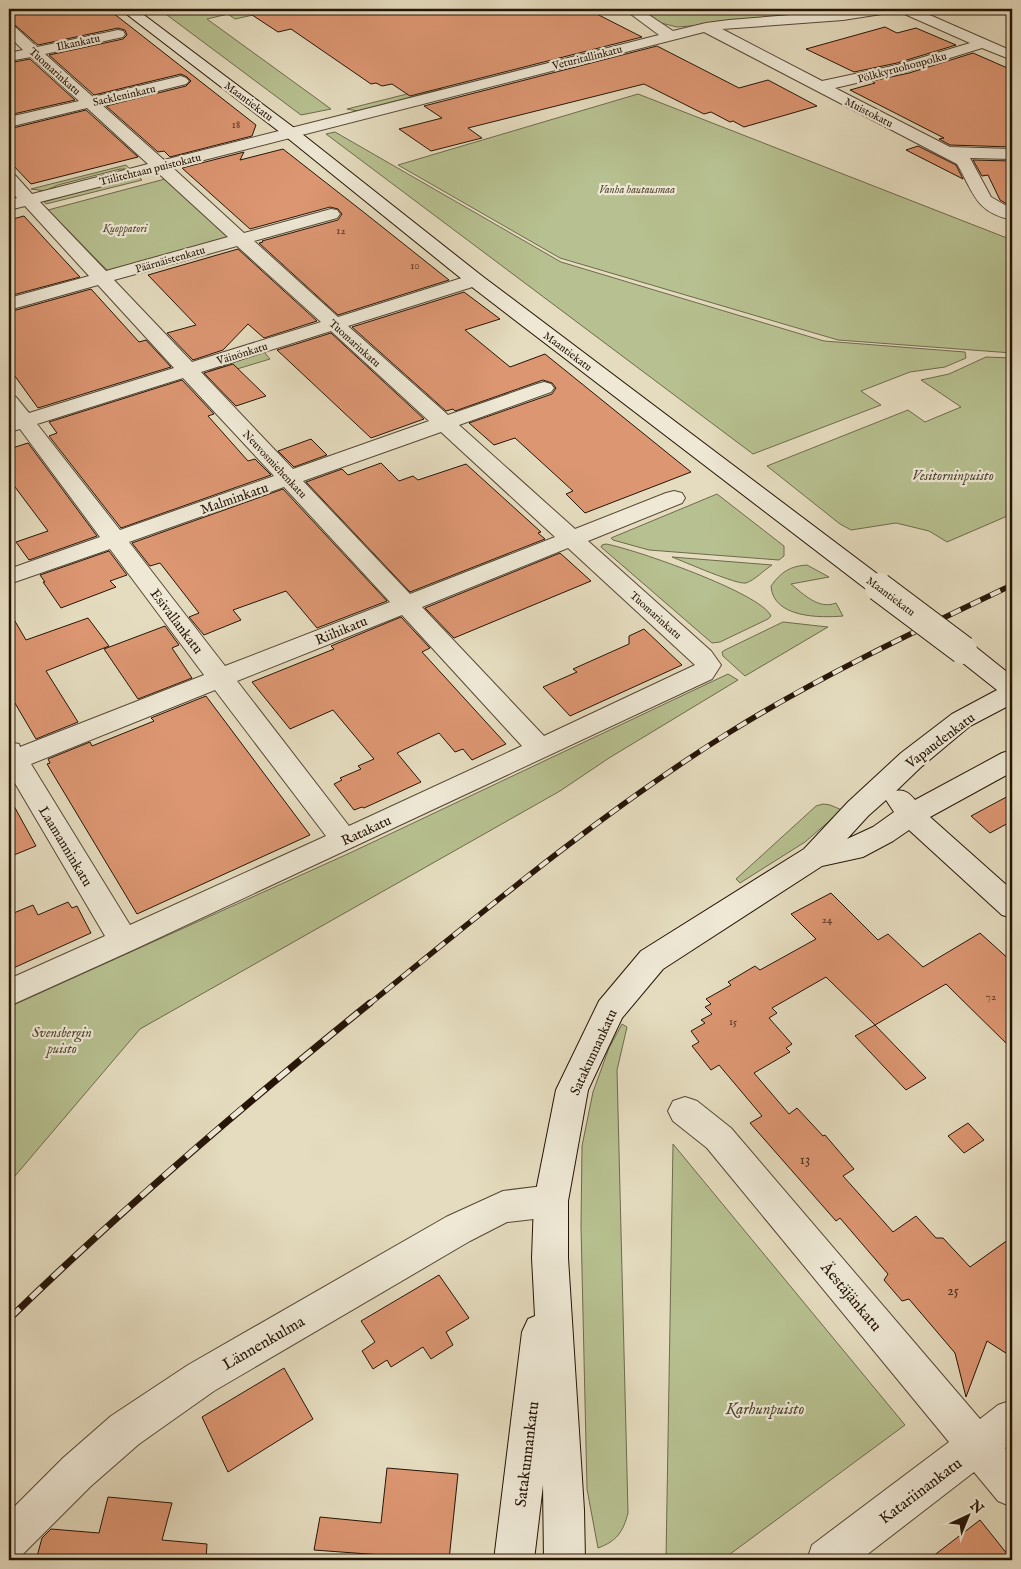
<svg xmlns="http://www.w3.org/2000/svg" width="1021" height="1569" font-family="'IM FELL English',serif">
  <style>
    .green { fill: #b7c090; stroke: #6e6a4c }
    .building { fill: #dc9672; stroke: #261507 }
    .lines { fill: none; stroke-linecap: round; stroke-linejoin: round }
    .street-casing { stroke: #564735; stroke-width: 2 }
    .secondary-casing { stroke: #261507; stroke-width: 2 }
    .street { fill: #eee8d5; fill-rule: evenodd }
    .secondary { fill: #eee8d5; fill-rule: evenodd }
    .rail-far1-casing { stroke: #261507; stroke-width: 5.5 }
    .rail-casing { stroke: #261507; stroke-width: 7 }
    .rail-far1 { stroke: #eee8d5; stroke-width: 4; stroke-dasharray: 11; stroke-linecap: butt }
    .rail { stroke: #eee8d5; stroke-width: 5; stroke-dasharray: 15; stroke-linecap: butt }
    .secondary-bridge-casing { stroke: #261507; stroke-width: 30; stroke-linecap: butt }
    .secondary-bridge { stroke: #eee8d5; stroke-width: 28 }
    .labels { text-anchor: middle; stroke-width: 4.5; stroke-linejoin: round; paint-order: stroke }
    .far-street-label { font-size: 11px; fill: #261507; stroke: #eee8d5 }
    .number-label { font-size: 11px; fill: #543522 }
    .far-park-label { font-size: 11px; font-style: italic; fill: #524830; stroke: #eee8d5 }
    .park-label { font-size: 14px; font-style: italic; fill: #524830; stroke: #eee8d5 }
    .street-label { font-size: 14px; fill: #261507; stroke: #eee8d5 }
    .near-number-label { font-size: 14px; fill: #543522 }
    .near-street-label { font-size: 16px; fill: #261507; stroke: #eee8d5 }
    .near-park-label { font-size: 16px; font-style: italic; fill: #524830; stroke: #eee8d5 }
  </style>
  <rect width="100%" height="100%" fill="#e5dcbf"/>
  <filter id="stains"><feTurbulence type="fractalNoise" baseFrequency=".004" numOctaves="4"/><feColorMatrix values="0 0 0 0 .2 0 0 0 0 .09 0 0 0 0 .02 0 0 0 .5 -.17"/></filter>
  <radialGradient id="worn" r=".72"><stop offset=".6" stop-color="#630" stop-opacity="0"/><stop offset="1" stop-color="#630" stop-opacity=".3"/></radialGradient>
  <path class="green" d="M159 9H255L247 11 253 15 235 19 228 14 207 19 331 109 301 115Z
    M640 9H796L811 17 677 27 661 23Z
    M439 86 442 89 358 111 347 109Z
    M638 94 1012 240V353L838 340 560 258 398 165Z
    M335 132 561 262 824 341 965 352 966 358 945 367 910 372 861 391 881 405 753 454 326 134Z
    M126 165 130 169H120L58 185 45 191 31 189Z
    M137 175 142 180 46 204 44 202Z
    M165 179 229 237 108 271 48 210Z
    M264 352 270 359 214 376 209 371Z
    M986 357 1012 358V514L947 542 929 531 896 523 851 530 840 524 767 466 908 410 925 422 961 407 921 380 949 374Z
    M717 494 784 546V556L779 560 649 550 613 540 611 538Z
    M606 544C634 549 761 593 771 616L768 619 720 642 712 643 601 547 602 545Z
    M672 557 772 565C764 570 755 580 746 583 737 585 685 562 672 557Z
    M807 565 829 577 791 584C803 594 819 610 836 603L843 616C820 618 773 618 771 586 781 572 790 566 807 565Z
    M783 622 828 627 745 676 723 656 722 652 725 650Z
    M728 674 738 680 609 758 560 791 140 1029 9 1183V1007L352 852Z
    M823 804 830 805 842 810 805 842 740 883 736 879 816 806Z
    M622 1024 627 1027 617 1070 628 1513C623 1532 617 1541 598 1548L587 1489 581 1226 582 1146 593 1092 609 1048Z
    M673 1144 905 1425 722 1560H666Z"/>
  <path class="building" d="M9 9H108L256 125 252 136 170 157 164 151 158 152 106 106 186 86 191 81 187 77 181 74 94 95 49 55 123 39 127 35 125 30 118 28 38 45 15 25 9 23Z
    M243 9H587L642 37 410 96 392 84 382 86 376 83 371 84 291 29 278 32Z
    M885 27 897 33 916 28 956 45 897 63 854 72 806 49Z
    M657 46 739 88 768 80 817 106 744 127 733 121 730 122 711 112 704 114 644 84 468 128 482 138 431 151 399 129 442 118 424 106Z
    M973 53 1012 70V147L950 145 939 139 944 138 850 90 875 83 872 81 909 73Z
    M30 59 75 100 9 115V63Z
    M86 110 138 157 31 184 9 161V129Z
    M918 146 956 165 963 179 906 150Z
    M283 149 366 214 449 280 338 315 259 243 263 242 262 241 338 220 342 214 338 209 330 207 250 229 182 168 244 152 240 160Z
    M973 160 1012 161V207L1000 200 988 175 982 176Z
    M24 216 43 237 80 277 9 296V220Z
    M238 249 317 321 264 338 248 324 223 350 193 360 167 333 196 325 148 275Z
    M91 289 139 342 146 340 171 367 38 408 9 368V312Z
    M464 292 500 319 465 330 510 367 545 354 691 472 585 513 566 494 573 491 515 438 494 445 469 423 552 394 556 388 552 383 543 380 455 411 453 409 446 411 352 327Z
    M331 333 424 419 371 438 277 350Z
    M233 364 266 396 236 406 204 373Z
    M182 380 214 414 208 416 248 461 255 459 271 475 121 528 49 436 57 433 49 422Z
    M311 439 327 455 294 467 278 451Z
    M28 443 97 536 29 560 16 542 48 531 9 479V449Z
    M381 463 399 481 413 476 418 480 466 464 541 532 538 533 545 539 410 592 306 482 342 469 348 475Z
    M283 489 387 601 317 628 286 591 233 610 241 620 204 635 189 617 199 613 164 568 160 563 150 566 132 543Z
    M109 551 127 575 110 581 116 587 61 608 43 582H45L40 575Z
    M560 553 591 581 454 638 425 608Z
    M9 611 26 640 88 618 109 646 46 671 78 722 36 739 9 693Z
    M401 617 430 648 422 652 506 744 472 760 463 749 455 752 439 733 397 753 421 782 364 808 362 807 354 810 334 784 342 780 340 778 361 769 358 766 374 759 333 710 290 729 252 682 334 649 331 646Z
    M165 626 179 645 172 648 192 678 138 699 104 649Z
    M644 629 682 665 570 716 543 687 577 672 573 669 629 644V636Z
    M206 696 310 835 137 914 47 764 50 763 48 759 90 742 92 746 154 721 151 718Z
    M1012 794V821L990 833 971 816Z
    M9 797 36 846 9 857Z
    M831 893 878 940 888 934 923 967 980 933 1012 962V1049L946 984 875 1025 826 977 772 1008 777 1013 769 1018 792 1044 786 1048 790 1052 754 1073 789 1114 797 1108 823 1136 825 1135 854 1169 843 1176 893 1232 916 1216 936 1238H943L970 1267 1012 1237V1357L987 1341 966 1397 955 1353 909 1299 902 1301 884 1280 888 1274 840 1218 836 1221 750 1123 762 1116 719 1065 711 1070 692 1046 699 1042 691 1031 705 1023 701 1020 712 1014 705 1007 711 1004 706 999 731 985 728 982 755 966 760 970 816 939 791 914Z
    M68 902 72 908 77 906 91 933 9 970V915L33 905 38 915Z
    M875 1025 926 1078 906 1090 887 1070 855 1036Z
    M968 1123 984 1140 964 1153 948 1136Z
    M439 1275 469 1318 446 1332 453 1345 431 1359 423 1347 391 1367 387 1360 373 1369 362 1351 375 1342 361 1321Z
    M284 1368 313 1419 228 1472 202 1417Z
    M387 1468 458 1474 449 1560 314 1550 320 1517 381 1523Z
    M108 1497 172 1503 162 1540 207 1544 206 1560H36L42 1538 51 1529 99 1533Z
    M980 1520 1012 1560H928Z"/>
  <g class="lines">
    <g class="street-casing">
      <path id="street" d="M624 9H640L673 31 706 23 729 20 867 9H895L893 12 888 13 843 20 722 29 822 81 897 65 970 43 900 12 898 9H916L1012 51V60L982 48 908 71 835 88 950 147 1012 149V159L970 158 991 197 1012 209V220C975 212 974 193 957 164L704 32 173 168 244 233 331 209 337 210 340 214 337 218 254 241 338 317 468 276 475 274 482 276 484 280 482 284 348 326 448 415 537 384 544 382 551 384 554 388 551 392 459 425 575 529 666 493 674 491 682 493 685 498 682 503 588 541 711 651 721 665 712 679 135 949 9 1006V979L105 936 9 773V742L19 744 20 747 204 675 110 549 9 584V569L100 537 20 429 9 432V419L11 418 9 415V395L16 397 29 413 174 368 98 285 9 310V298L89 276 25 206 9 210V200L17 198 9 189V174L15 175 32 194 148 164 87 108 9 127V117L79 101 31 57 9 61V53L23 50 9 36V25L14 26 37 47 118 30 123 31 125 34 123 37 45 54 93 97 181 76 186 78 189 81 186 84 102 105 164 160 659 35ZM157 172 228 237 106 271 40 202ZM237 246 321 322 192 362 114 280ZM331 331 429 421 293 469 201 372ZM183 378 274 476 120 530 37 424ZM441 432 555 537 410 594 303 481ZM284 487 390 602 225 666 129 542ZM568 548 695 665 544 736 422 607ZM402 615 522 746 349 826 237 681ZM215 690 326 836 130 925 31 764Z
        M685 1097 697 1101 731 1128 980 1419 998 1405 1012 1400V1443L1005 1448 1012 1457V1507L998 1501 974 1472 860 1560H807L812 1545 949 1442 707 1148 673 1121 668 1111 673 1101Z
        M551 1185 563 1190 568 1201 563 1212 551 1217 507 1222 470 1241 214 1391 139 1444 91 1486 23 1554 9 1560V1512L63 1458 111 1416 188 1365 446 1217 503 1191Z"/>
    </g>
    <g class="secondary-casing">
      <path id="secondary" d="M120 9H136L297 130 482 276 888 582 891 587 888 592 879 595 870 592 468 284 285 136Z
        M963 642 972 644 1012 676V704L970 726 921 767 896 791C905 789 910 794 915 800L1002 753 1012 750V772L930 817 1012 890V918L1002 915 909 830 893 841 863 857 822 866 663 969 622 1018 588 1090 568 1201V1258L584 1510 585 1560H544L543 1485 534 1560H494L522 1332 528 1319 535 1316 532 1258 534 1201 556 1090 599 1001 641 951 804 849 848 802 901 753 952 714 997 690 954 656 950 650 954 644ZM886 800 894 812 873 827 847 839 868 816Z"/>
    </g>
    <use href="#street" class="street"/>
    <use href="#secondary" class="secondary"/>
    <g class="rail-far1-casing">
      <path id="rail-far1" d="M368 1005C485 910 602 812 730 732 820 676 916 631 1012 585"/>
    </g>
    <g class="rail-casing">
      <path id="rail" d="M9 1319C124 1207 245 1104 370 1003"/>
    </g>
    <use href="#rail-far1" class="rail-far1"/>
    <use href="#rail" class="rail"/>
    <g class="secondary-bridge-casing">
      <path id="secondary-bridge" d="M879 587 963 650"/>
    </g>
    <use href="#secondary-bridge" class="secondary-bridge"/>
  </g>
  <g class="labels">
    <g class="far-street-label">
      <text transform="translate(78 42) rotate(-12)" y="4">Ilkankatu</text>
      <text transform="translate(587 57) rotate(-14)" y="4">Veturitallinkatu</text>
      <text transform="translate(902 67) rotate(-15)" y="4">Pölkkyruohonpolku</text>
      <text transform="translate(55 71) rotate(42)" y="4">Tuomarinkatu</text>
      <text transform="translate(124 95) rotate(-13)" y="4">Sackleninkatu</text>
      <text transform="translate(249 101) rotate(37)" y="4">Maantiekatu</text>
      <text transform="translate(869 112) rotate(27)" y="4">Muistokatu</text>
      <text transform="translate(150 169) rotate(-14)" y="4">Tiilitehtaan puistokatu</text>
      <text transform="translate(170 259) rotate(-16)" y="4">Päärnäistenkatu</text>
      <text transform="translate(355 343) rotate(42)" y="4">Tuomarinkatu</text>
      <text transform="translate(568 351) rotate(37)" y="4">Maantiekatu</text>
      <text transform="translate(242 353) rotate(-17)" y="4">Väinönkatu</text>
      <text transform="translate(275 464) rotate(47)" y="4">Neuvosmiehenkatu</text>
      <text transform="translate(891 596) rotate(37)" y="4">Maantiekatu</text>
      <text transform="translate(656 615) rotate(42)" y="4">Tuomarinkatu</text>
    </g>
    <g class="number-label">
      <text x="236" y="128">18</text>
      <text x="341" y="234">12</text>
      <text x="415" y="269">10</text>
      <text x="827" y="923">24</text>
      <text x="991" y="1000">72</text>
      <text x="733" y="1025">15</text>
    </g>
    <g class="far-park-label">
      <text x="637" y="193">Vanha hautausmaa</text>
      <text x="125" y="232">Kuoppatori</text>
    </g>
    <g class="park-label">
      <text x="953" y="480">Vesitorninpuisto</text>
      <text x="62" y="1037">Svensbergin<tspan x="62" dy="16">puisto</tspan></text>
    </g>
    <g class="street-label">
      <text transform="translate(234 498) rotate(-19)" y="5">Malminkatu</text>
      <text transform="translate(177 621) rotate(53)" y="5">Esivallankatu</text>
      <text transform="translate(341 630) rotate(-22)" y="5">Riihikatu</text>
      <text transform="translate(940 740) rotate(-37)" y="5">Vapaudenkatu</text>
      <text transform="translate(366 830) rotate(-25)" y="5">Ratakatu</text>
      <text transform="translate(66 846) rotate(59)" y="5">Laamanninkatu</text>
      <text transform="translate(593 1052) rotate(-65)" y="5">Satakunnankatu</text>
    </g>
    <g class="near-number-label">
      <text x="805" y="1164">13</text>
      <text x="953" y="1295">25</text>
    </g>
    <g class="near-street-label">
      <text transform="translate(852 1296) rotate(50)" y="6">Äestäjänkatu</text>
      <text transform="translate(263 1342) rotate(-30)" y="6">Lännenkulma</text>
      <text transform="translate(526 1454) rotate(-83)" y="6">Satakunnankatu</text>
      <text transform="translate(920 1490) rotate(-37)" y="6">Katariinankatu</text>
    </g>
    <g class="near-park-label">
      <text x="765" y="1414">Karhunpuisto</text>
    </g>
  </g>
  <rect width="1021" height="1569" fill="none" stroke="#e5dcbf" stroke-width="30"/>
  <rect x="10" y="10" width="1001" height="1549" fill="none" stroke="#261507" stroke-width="2.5"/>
  <rect x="15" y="15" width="991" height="1539" fill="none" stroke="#261507"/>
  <g transform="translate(968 1516) rotate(44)" stroke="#eee8d5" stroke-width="4" paint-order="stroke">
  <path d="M0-4L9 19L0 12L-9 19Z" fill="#261507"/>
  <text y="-8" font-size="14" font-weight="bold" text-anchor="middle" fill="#261507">N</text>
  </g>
  <rect width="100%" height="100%" filter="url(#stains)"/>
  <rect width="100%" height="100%" fill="url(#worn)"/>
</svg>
